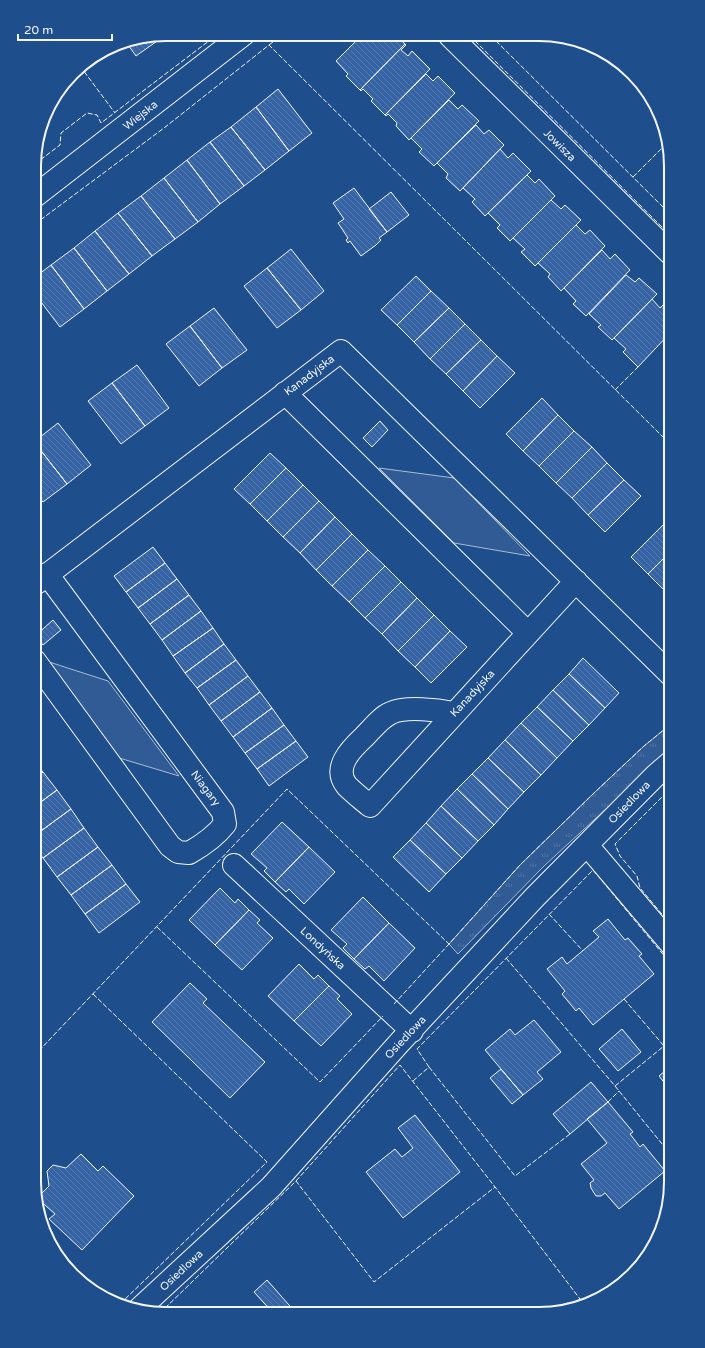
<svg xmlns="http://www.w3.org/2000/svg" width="705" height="1348" font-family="'Varela Round',sans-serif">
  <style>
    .grass { fill: url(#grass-tufts); stroke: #a8bbd7 }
    .built { fill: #305b95; stroke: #a8bbd7 }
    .building { fill: url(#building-back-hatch); stroke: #f2f6ff }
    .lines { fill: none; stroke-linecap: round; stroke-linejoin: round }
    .minor-casing { stroke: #f2f6ff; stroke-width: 24 }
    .minor { stroke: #1f4e8c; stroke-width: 22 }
    .fence { stroke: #f2f6ff; stroke-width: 1; stroke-dasharray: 5 2; stroke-linecap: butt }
    .labels { text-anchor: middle; stroke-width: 3; stroke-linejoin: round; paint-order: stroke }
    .street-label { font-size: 11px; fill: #f2f6ff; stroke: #1f4e8c }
    .rim { fill: none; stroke: #f2f6ff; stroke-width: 2 }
  </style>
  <defs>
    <pattern id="grass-tufts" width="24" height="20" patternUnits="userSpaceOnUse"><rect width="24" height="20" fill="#305b95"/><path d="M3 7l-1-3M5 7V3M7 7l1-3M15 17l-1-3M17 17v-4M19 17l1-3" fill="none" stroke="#4e73a5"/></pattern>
    <pattern id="building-back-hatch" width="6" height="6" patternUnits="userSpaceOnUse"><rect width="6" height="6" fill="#3563a3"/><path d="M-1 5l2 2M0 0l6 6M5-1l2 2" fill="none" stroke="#537ab1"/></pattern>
  </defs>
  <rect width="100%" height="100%" fill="#1f4e8c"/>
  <path class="grass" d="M671 724V749L544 866 458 954 449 944 520 865 594 793 644 746Z"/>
  <path class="built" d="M379 468 454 478 530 556 454 543Z
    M43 660 108 681 179 776 116 757Z"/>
  <path class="building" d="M167 34 136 56 126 42 166 34Z
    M362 35H397L405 44 360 90 346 76 348 74 336 61Z
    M405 44 406 45 401 50 408 56 412 51 430 69 385 115 371 101 373 99 363 89 361 91 360 90Z
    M426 74 433 81 438 76 455 93 409 140 396 126 397 123 388 114 386 116 385 115Z
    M278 89 312 133 289 151 256 107Z
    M449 100 458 109 462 105 479 121 434 166 419 152 422 149 411 138Z
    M256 107 289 151 265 170 231 127Z
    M476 125 484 134 489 130 504 145 460 191 446 178 448 174 437 163Z
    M231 127 265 170 244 186 210 142Z
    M210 142 244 186 220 204 187 160Z
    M500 149 508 158 513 153 531 171 485 216 472 202 475 199 463 188Z
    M187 160 220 204 198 222 164 178Z
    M527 175 535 183 539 179 555 196 510 241 497 228 500 225 488 213Z
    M164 178 198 222 175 239 141 196Z
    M354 188 387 232 379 238 381 240 376 245 361 256 350 241 348 243 346 240 348 238 338 223 344 219 333 203Z
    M391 192 409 215 387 232 369 209Z
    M141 196 175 239 152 256 118 213Z
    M551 200 561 209 565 205 581 220 535 266 521 252 525 249 513 238Z
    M118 213 152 256 129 274 95 231Z
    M576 225 585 234 590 230 605 246 561 291 548 277 550 274 538 263Z
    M95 231 129 274 107 291 74 248Z
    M74 248 107 291 84 309 51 265Z
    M291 249 324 291 301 310 267 268Z
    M602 250 610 259 615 254 630 270 586 316 573 304 576 301 564 288Z
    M51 265 84 309 60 327 35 294V277Z
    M267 268 301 310 277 328 244 286Z
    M626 275 635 282 639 278 657 294 612 340 598 327 601 325 589 314Z
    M416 276 431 291 397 325 381 310Z
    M431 291 449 308 414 342 397 325Z
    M652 299 660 308 664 304 671 311V332L638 367 623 352 626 349 614 338Z
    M214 308 247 350 222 368 190 326Z
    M449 308 465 324 430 359 414 342Z
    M465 324 481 340 446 374 430 359Z
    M190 326 222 368 199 386 166 344Z
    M481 340 497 356 463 391 446 374Z
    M497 356 515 373 480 408 463 391Z
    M137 365 169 408 145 426 112 383Z
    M112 383 145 426 121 444 88 401Z
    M542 398 558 415 523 451 506 434Z
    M558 415 574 431 539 466 523 451Z
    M380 421 388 430 372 447 363 438Z
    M58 423 91 465 67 484 35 443V441Z
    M574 431 592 447 556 483 539 466Z
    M35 443 67 484 43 502 35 492Z
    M592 447 607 463 572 498 556 483Z
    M270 453 286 468 250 504 234 489Z
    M607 463 624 480 588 515 572 498Z
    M286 468 303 485 267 521 250 504Z
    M624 480 641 496 605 532 588 515Z
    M303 485 319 501 283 537 267 521Z
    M319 501 335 517 300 553 283 537Z
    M335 517 352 534 316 570 300 553Z
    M666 522 671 527V551L648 574 631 557Z
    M352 534 368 550 332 586 316 570Z
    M153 547 165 563 126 592 114 576Z
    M368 550 385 566 349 602 332 586Z
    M671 551V583L664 590 648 574Z
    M165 563 177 579 138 608 126 592Z
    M385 566 401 582 365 618 349 602Z
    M177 579 189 595 150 624 138 608Z
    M401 582 417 598 382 634 365 618Z
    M671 583V597L664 590Z
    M189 595 201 611 162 640 150 624Z
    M417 598 434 615 398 651 382 634Z
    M201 611 213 628 173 656 162 640Z
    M434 615 450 631 415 667 398 651Z
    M53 620 61 630 43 645 35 636Z
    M213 628 224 644 185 673 173 656Z
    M450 631 467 647 431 683 415 667Z
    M224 644 236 660 197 688 185 673Z
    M583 658 619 693 605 708 569 674Z
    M236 660 248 676 209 705 197 688Z
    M569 674 605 708 589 725 553 690Z
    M248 676 260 692 221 721 209 705Z
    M553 690 589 725 573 741 537 707Z
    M260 692 272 708 233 737 221 721Z
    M537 707 573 741 557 758 521 723Z
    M272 708 284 725 245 753 233 737Z
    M521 723 557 758 541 775 505 740Z
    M284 725 296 741 257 769 245 753Z
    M505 740 541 775 524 792 488 758Z
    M296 741 308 757 269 786 257 769Z
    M488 758 524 792 508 809 472 774Z
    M34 761 43 772 34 778Z
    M43 772 57 790 34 807V778Z
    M472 774 508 809 494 825 457 789Z
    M457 789 494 825 478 841 441 806Z
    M57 790 71 809 34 836V807Z
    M441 806 478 841 462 858 426 823Z
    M71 809 84 828 43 858 34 846V836Z
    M282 822 309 847 275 882 264 871 267 868 251 854Z
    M426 823 462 858 446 874 410 840Z
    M84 828 98 847 57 877 43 858Z
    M410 840 446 874 429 892 393 857Z
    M98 847 112 865 71 895 57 877Z
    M309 847 335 872 304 904 289 889 286 892 275 882Z
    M112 865 126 884 85 914 71 895Z
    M126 884 140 902 99 933 85 914Z
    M220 888 235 903 238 899 249 910 215 945 189 920Z
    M363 897 389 923 354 959 343 948 347 944 331 930Z
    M249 910 260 920 257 923 273 938 242 970 215 945Z
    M608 919 625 940 628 938 642 954 639 956 654 974 593 1025 579 1008 576 1011 562 994 565 991 547 969 562 957 567 964 599 937 593 931Z
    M389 923 415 948 384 981 369 966 365 969 354 959Z
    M299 964 314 979 318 975 329 986 294 1021 268 996Z
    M190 983 207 999 203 1003 265 1062 230 1098 152 1022Z
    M329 986 340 996 337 999 352 1014 321 1046 294 1021Z
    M534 1020 561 1052 537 1072 543 1079 523 1095 485 1050 510 1029 515 1035Z
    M622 1029 641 1052 618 1071 599 1049Z
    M671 1066V1091L659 1076Z
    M501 1069 523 1095 512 1104 490 1078Z
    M591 1082 608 1102 570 1134 553 1114Z
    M608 1102 633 1132 630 1134 640 1147 643 1144 665 1171 619 1209 605 1193 601 1196H596L591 1188 590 1183 594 1180 581 1164 607 1143 587 1119Z
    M415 1115 460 1172 403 1218 366 1172 395 1149 402 1157 413 1148 398 1128Z
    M81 1154 98 1171 103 1166 134 1196 82 1250 49 1219 55 1214 37 1198 49 1186 47 1171 53 1165 66 1168Z
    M267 1280 296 1313H273L254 1292Z"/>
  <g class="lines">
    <g class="minor-casing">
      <path id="minor" d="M450 36 671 254
        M35 196 244 34
        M285 393 528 633
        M35 584 341 351 671 675
        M35 661 170 846 178 852 189 853C203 845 215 837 225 824L223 812 47 574
        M454 713C438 710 406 706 391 713 381 717 372 729 364 737 351 749 332 768 347 786 354 793 363 800 370 806L576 581
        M587 845 671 944
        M234 865 412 1031
        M138 1310 271 1187 400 1042 535 897 656 775 671 762"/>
    </g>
    <use href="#minor" class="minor"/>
    <path class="fence" d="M202 34 207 42
      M470 36 671 236
      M491 36 671 215
      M269 45 282 35
      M80 66 115 113
      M35 164 60 145 61 133 87 113 97 115 101 123 218 34
      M633 177 667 143
      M35 224 164 128 269 45 671 445
      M615 390 638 367
      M549 914 583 951
      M671 925 640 888 637 876 620 856 615 844 671 788
      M157 927 320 1082 383 1016
      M506 958 615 1086 671 1155
      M93 994 267 1162 119 1305
      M624 999 664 1046 671 1040
      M394 1004 449 944
      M34 1056 287 789 449 944 520 865 594 793 644 746 671 724
      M429 1067 515 1176 570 1134
      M413 1081 429 1067 417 1049 593 870 671 964
      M615 1086 664 1046
      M608 1102 619 1091
      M296 1181 400 1065 495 1187
      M67 1264 98 1293
      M160 1313 296 1181 374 1282 495 1187 580 1299 566 1310"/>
  </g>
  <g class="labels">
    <g class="street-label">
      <text transform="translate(140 115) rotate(-38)" y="4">Wiejska</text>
      <text transform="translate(560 145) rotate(45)" y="4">Jowisza</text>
      <text transform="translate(309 375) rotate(-37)" y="4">Kanadyjska</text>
      <text transform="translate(472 693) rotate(-47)" y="4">Kanadyjska</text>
      <text transform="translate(206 788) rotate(53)" y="4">Niagary</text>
      <text transform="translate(629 802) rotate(-46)" y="4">Osiedlowa</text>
      <text transform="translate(323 948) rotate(43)" y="4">Londyńska</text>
      <text transform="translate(405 1037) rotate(-47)" y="4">Osiedlowa</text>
      <text transform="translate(181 1270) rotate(-43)" y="4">Osiedlowa</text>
    </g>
  </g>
  <path d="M0 0H705V1348H0ZM166 41H539A125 125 0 0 1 664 166V1182A125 125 0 0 1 539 1307H166A125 125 0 0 1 41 1182V166A125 125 0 0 1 166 41Z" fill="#1f4e8c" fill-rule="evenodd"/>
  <path class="rim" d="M166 41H539A125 125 0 0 1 664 166V1182A125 125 0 0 1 539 1307H166A125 125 0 0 1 41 1182V166A125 125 0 0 1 166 41Z"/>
  <path d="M18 34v6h94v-6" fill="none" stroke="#f2f6ff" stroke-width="2"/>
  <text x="24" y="34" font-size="12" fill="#f2f6ff" stroke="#1f4e8c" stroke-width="3" paint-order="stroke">20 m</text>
</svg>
